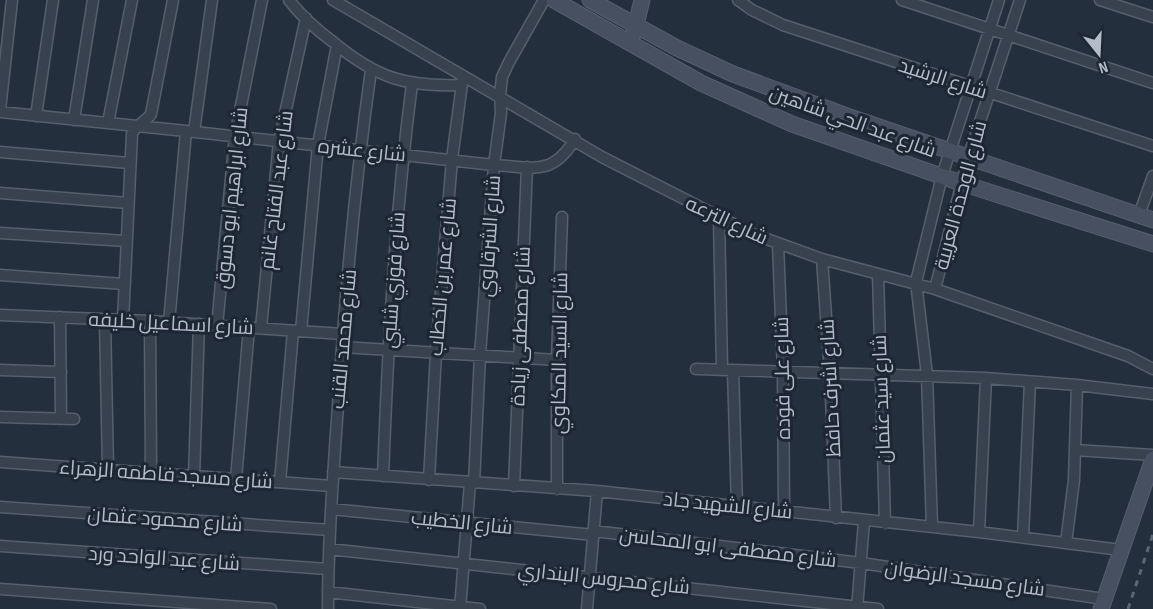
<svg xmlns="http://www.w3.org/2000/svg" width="1153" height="609" font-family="'Sofia Sans Condensed',Cairo,sans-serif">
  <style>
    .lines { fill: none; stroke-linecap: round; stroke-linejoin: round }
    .street-casing { stroke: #565f6c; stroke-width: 13 }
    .secondary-casing { stroke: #565f6c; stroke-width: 17 }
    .street { stroke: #38414e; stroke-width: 10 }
    .secondary { stroke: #465061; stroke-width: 15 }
    .rail { stroke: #5a6575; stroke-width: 3; stroke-dasharray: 6 6; stroke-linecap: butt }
    .labels { text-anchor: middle; stroke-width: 6; stroke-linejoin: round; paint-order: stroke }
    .street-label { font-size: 20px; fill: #b4bcc9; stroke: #1d2633 }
  </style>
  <rect width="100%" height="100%" fill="#242f3e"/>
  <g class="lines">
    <g class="street-casing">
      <path id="street" d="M289 0C301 16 317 30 333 42 377 78 405 87 462 85
        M333 0 602 157 753 234 822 259 935 289 1128 356 1153 369
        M738 0 752 10 783 25 1153 146
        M902 0 1153 83
        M1100 0 1153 17
        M0 110 12 0
        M0 112 186 131 494 165C533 167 552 177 575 139
        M36 116 53 0
        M74 120 93 0
        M108 123 132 0
        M194 132 212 0
        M0 152 129 163
        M0 193 128 203
        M1139 215 1153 176
        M719 218 722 369
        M0 233 126 241
        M778 244 783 371 784 511
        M822 259 830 373 836 518
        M878 274 885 523
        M0 275 124 284
        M935 289 968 158 1020 0
        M0 315 150 321 343 334
        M60 317 61 419
        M105 319 108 470
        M123 320 132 134C135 125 146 122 151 114L173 0
        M150 321 151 473
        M169 323 186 131
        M217 326 235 136 262 0
        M261 328 279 141 306 18
        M301 331 318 145 337 45
        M342 347 557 360
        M696 369 986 378 1077 385 1153 394
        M0 370 61 372
        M733 370 737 506
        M0 417 74 419
        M1075 450 1153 455
        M0 462 332 486
        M333 472 597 491 979 532 1121 550
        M194 476 199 324
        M383 476C388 345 395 214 412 84
        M236 479 249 328
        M429 480 436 353 452 159 463 76
        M280 482 293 331
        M474 483 480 355 494 165 501 113 500 95 502 77 509 62 544 0
        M514 486 527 167
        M557 489V360L562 217
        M0 507 330 530
        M331 509 594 535
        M932 527 927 375 916 282 942 176 999 0
        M594 531 861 563 1104 599
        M979 532 986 378
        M1023 537 1030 382
        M1066 543 1074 480 1077 385
        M0 546 328 569
        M329 549 878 609
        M0 589 271 609
        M328 592 480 609
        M328 609C328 536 334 464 339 391 346 283 356 176 371 70
        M460 609 470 483
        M587 609 597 491
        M857 609 864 521"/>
    </g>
    <g class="secondary-casing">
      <path id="secondary" d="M554 0 701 83 792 124 961 183 1153 244
        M590 0 677 48 733 74 847 116 1153 220
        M634 33 642 0
        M1101 609 1153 459"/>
    </g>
    <use href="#street" class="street"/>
    <use href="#secondary" class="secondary"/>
    <path class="rail" d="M1128 609 1153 534"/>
  </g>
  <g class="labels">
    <g class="street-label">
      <text transform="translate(943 78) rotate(18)" y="7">شارع الرشيد</text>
      <text transform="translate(853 121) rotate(20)" y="7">شارع عبد الحي شاهين</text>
      <text transform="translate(362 150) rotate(6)" y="7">شارع عشره</text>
      <text transform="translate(276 190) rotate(-83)" y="7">شارع عبد الفتاح غانم</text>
      <text transform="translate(960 195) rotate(-75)" y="7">شارع الوحدة العربية</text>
      <text transform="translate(231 198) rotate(-84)" y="7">شارع ابراهيم ابو دسوق</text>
      <text transform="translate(727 220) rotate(25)" y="7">شارع الترعه</text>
      <text transform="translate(489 236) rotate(-86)" y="7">شارع الشرقاوي</text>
      <text transform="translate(442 277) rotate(-85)" y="7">شارع عمر بن الخطاب</text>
      <text transform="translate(393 280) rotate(-86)" y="7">شارع فوزي شلبي</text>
      <text transform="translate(171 323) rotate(3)" y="7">شارع اسماعيل خليفه</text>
      <text transform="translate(520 326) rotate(-88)" y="7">شارع مصطفى زيادة</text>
      <text transform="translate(343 339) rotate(-85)" y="7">شارع محمد القنب</text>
      <text transform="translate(559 353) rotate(-89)" y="7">شارع السيد المكاوي</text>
      <text transform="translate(782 378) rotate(-91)" y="7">شارع على فوده</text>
      <text transform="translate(830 388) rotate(-93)" y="7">شارع اشرف حافظ</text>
      <text transform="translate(881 399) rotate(-92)" y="7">شارع سيد عثمان</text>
      <text transform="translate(166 474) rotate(4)" y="7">شارع مسجد فاطمه الزهراء</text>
      <text transform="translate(728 505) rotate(6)" y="7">شارع الشهيد جاد</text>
      <text transform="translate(165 519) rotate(4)" y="7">شارع محمود عثمان</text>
      <text transform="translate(462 522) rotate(6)" y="7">شارع الخطيب</text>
      <text transform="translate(728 547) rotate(7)" y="7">شارع مصطفى ابو المحاسن</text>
      <text transform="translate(164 558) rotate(4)" y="7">شارع عبد الواحد ورد</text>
      <text transform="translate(604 578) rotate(6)" y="7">شارع محروس البنداري</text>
      <text transform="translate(965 578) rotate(8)" y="7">شارع مسجد الرضوان</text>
    </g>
  </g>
  <g transform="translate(1099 54) rotate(162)" stroke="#1d2633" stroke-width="4.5" paint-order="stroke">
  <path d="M0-4.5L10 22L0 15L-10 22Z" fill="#b4bcc9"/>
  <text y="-9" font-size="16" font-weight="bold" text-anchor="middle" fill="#b4bcc9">N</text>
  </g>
</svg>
